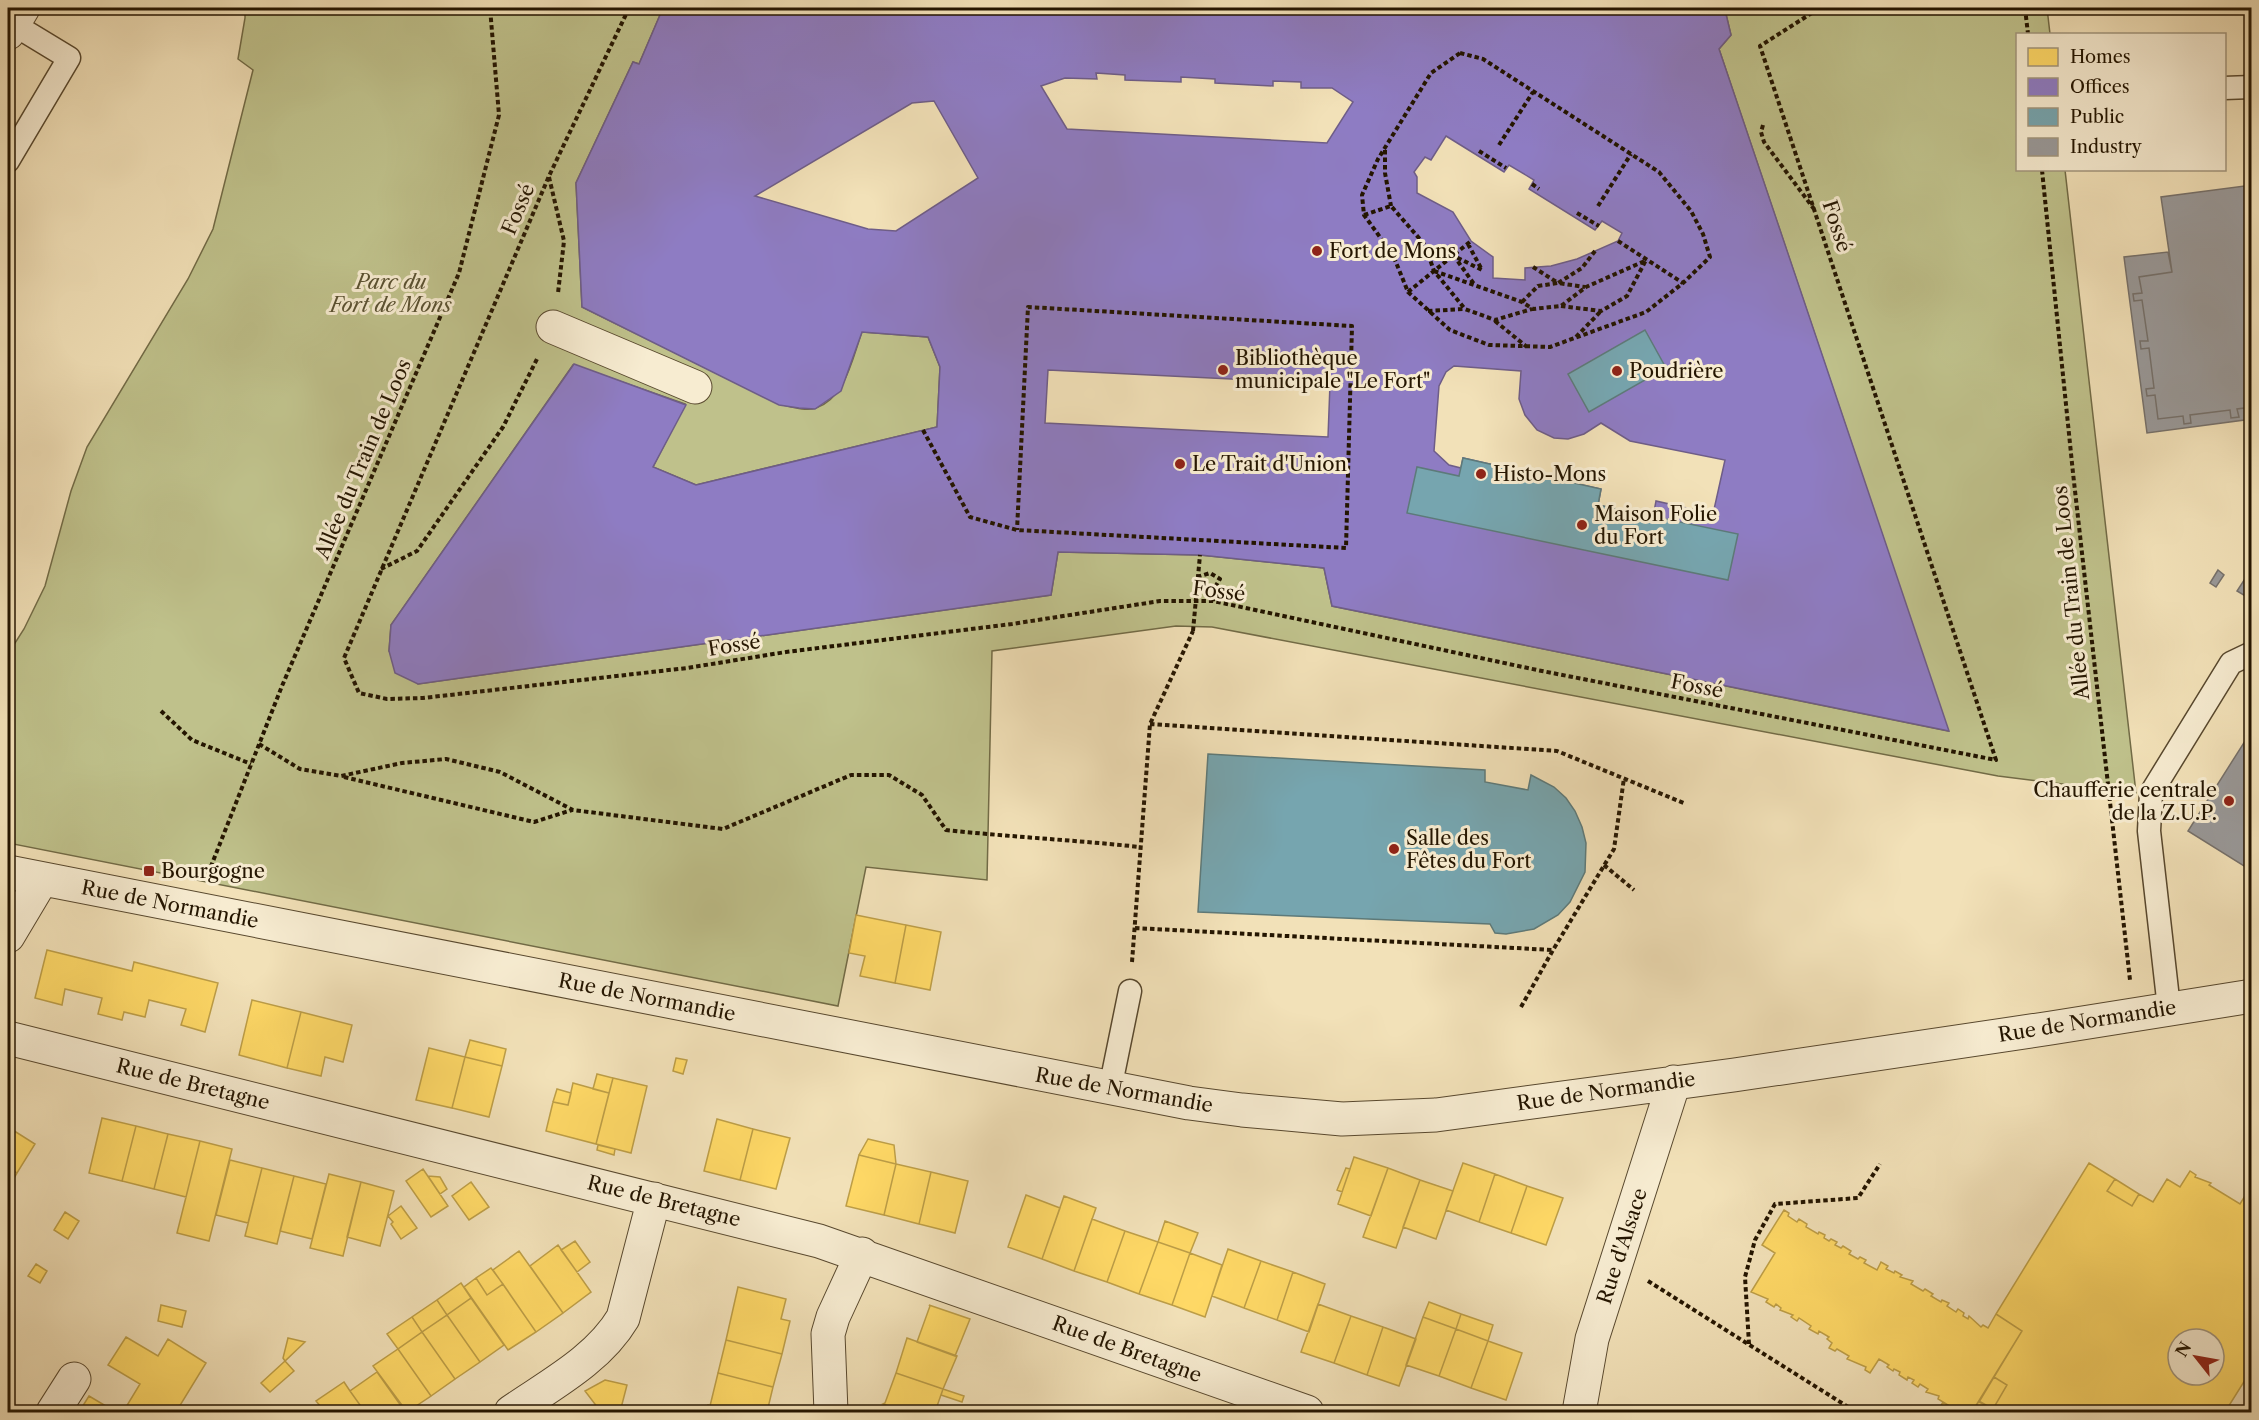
<svg xmlns="http://www.w3.org/2000/svg" width="2259" height="1420" font-family="'Libre Caslon Text',serif">
  <style>
    .green { fill: #bfc18b; stroke: #726b46; stroke-width: 1.5 }
    .homes { fill: #ffd966; stroke: #bd9e47; stroke-width: 1.5; fill-rule: evenodd }
    .offices { fill: #8e7cc3; stroke: #6e5d88; stroke-width: 1.5; fill-rule: evenodd }
    .public { fill: #76a5af; stroke: #5d7a7a; stroke-width: 1.5 }
    .industry { fill: #999; stroke: #76716b; stroke-width: 1.5 }
    .lines { fill: none; stroke-linecap: round; stroke-linejoin: round }
    .lane-casing { stroke: #58482e; stroke-width: 25 }
    .street-casing { stroke: #58482e; stroke-width: 35 }
    .path { stroke: #241500; stroke-width: 4; stroke-dasharray: 4.5 3; stroke-linecap: butt }
    .lane { stroke: #f7ecd1; stroke-width: 22 }
    .street { stroke: #f7ecd1; stroke-width: 33 }
    .path-bridge { stroke: #241500; stroke-width: 4; stroke-dasharray: 4.5 3; stroke-linecap: butt }
    .poi-dot { fill: #8f2418; stroke: #f7ecd1; stroke-width: 2 }
    .labels { text-anchor: middle; stroke-width: 6; stroke-linejoin: round; paint-order: stroke }
    .street-label { font-size: 20px; fill: #241500; stroke: #f7ecd1 }
    .poi-label { font-size: 20px; fill: #241500; stroke: #f7ecd1; text-anchor: start }
    .park-label { font-size: 20px; font-style: italic; fill: #5a5131; stroke: #f7ecd1 }
  </style>
  <rect width="100%" height="100%" fill="#f2e1b8"/>
  <filter id="stains"><feTurbulence type="fractalNoise" baseFrequency=".00333" numOctaves="4"/><feColorMatrix values="0 0 0 0 .2 0 0 0 0 .09 0 0 0 0 .02 0 0 0 .5 -.17"/></filter>
  <radialGradient id="worn" r=".72"><stop offset=".6" stop-color="#630" stop-opacity="0"/><stop offset="1" stop-color="#630" stop-opacity=".3"/></radialGradient>
  <path class="green" d="M245 8H663L639 64 633 62 576 183 582 307 779 404C789 406 806 412 816 408 846 397 852 359 862 332L928 337 940 367 937 427 696 485 653 467 685 404 573 365 391 625 389 651 418 684 1051 595 1058 552 1200 555 1324 568 1332 606 1948 731 1719 49 1731 35 1725 10C1732 7 1737 6 1744 10L1750 8H2047L2050 34H2018V170H2065L2136 793 1998 776 1212 627 1176 626 992 651 987 880 866 867 838 1006 8 843V654L24 629 45 586 71 491 87 447 188 279 213 229 253 70 238 59 245 18Z"/>
  <path class="homes" d="M856 915 906 925 895 983 860 976 865 956 849 953Z
    M906 925 941 932 930 990 895 983Z
    M47 950 132 971 134 962 218 983 205 1032 181 1025 186 1009 149 1000 145 1017 124 1012 122 1020 98 1014 102 998 65 989 62 1005 35 998Z
    M252 1000 301 1012 287 1068 239 1055Z
    M301 1012 352 1025 343 1062 325 1057 321 1076 287 1068Z
    M470 1040 506 1049 502 1066 465 1057Z
    M429 1048 465 1057 452 1108 416 1100Z
    M465 1057 502 1066 489 1117 452 1108Z
    M676 1058 687 1060 683 1074 673 1071Z
    M597 1074 613 1078 609 1093 593 1089Z
    M613 1078 647 1086 631 1153 596 1144Z
    M573 1083 609 1093 596 1144 546 1131 553 1102 568 1105Z
    M557 1089 571 1093 568 1105 553 1102Z
    M102 1118 136 1126 122 1181 89 1173Z
    M717 1119 753 1129 740 1180 704 1171Z
    M136 1126 168 1134 154 1189 122 1181Z
    M8 1127 35 1144 17 1173 8 1167Z
    M753 1129 790 1138 776 1189 740 1180Z
    M168 1134 200 1141 186 1197 154 1189Z
    M868 1139 894 1145 896 1164 859 1155Z
    M200 1141 232 1149 209 1241 177 1233Z
    M598 1145 615 1149 614 1155 597 1150Z
    M859 1155 896 1164 884 1215 846 1206Z
    M1354 1157 1388 1168 1371 1216 1338 1204Z
    M230 1160 262 1168 248 1223 216 1215Z
    M1463 1163 1495 1174 1479 1222 1446 1210Z
    M2089 1163 2115 1179 2107 1191 2132 1206 2139 1194 2153 1202 2167 1179 2180 1187 2190 1171 2196 1175 2195 1177 2211 1183 2209 1185 2240 1204 2248 1191 2252 1193V1369L2225 1412H1972L1979 1401 1993 1409 2007 1385 1994 1377 2022 1331 1996 1314ZM2178 1339H2214V1375H2178Z
    M896 1164 931 1172 919 1224 884 1215Z
    M8 1167 17 1173 9 1187H8Z
    M262 1168 294 1176 277 1244 245 1236Z
    M1346 1168 1350 1169 1342 1192 1337 1190Z
    M1388 1168 1420 1180 1396 1248 1363 1237Z
    M423 1169 448 1206 431 1217 406 1181Z
    M931 1172 968 1181 955 1233 919 1224Z
    M329 1174 361 1182 343 1256 310 1248Z
    M1495 1174 1527 1186 1511 1233 1479 1222Z
    M294 1176 326 1184 312 1239 280 1231Z
    M428 1176 440 1177 447 1189 440 1194Z
    M2115 1179 2139 1194 2132 1206 2107 1191Z
    M1420 1180 1453 1191 1436 1239 1403 1227Z
    M361 1182 394 1191 380 1246 347 1237Z
    M471 1182 489 1207 469 1220 452 1196Z
    M1527 1186 1563 1198 1546 1245 1511 1233Z
    M1026 1195 1060 1208 1042 1259 1008 1247Z
    M1064 1196 1096 1208 1074 1271 1042 1259Z
    M401 1206 417 1228 401 1239 391 1224 393 1222 388 1216Z
    M1784 1210 1789 1213 1788 1216 1797 1222 1799 1219 1807 1224 1806 1227 1818 1234 1819 1232 1825 1235 1824 1238 1829 1241 1831 1239 1837 1242 1835 1245 1841 1248 1843 1246 1851 1251 1849 1254 1858 1259 1860 1257 1866 1260 1864 1263 1877 1270 1881 1262 1888 1266 1886 1269 1894 1273 1895 1271 1902 1275 1900 1277 1913 1281 1911 1284 1923 1291 1925 1289 1933 1294 1931 1296 1941 1302 1942 1300 1949 1303 1947 1306 1956 1312 1958 1309 1964 1313 1963 1316 1968 1319 1969 1316 1981 1327 1983 1325 1988 1328 1996 1314 2022 1331 1972 1412H1959L1938 1399 1939 1396 1926 1392 1928 1389 1920 1384 1918 1387 1912 1383 1914 1380 1908 1377 1907 1380 1899 1375 1900 1372 1894 1369 1893 1371 1887 1367 1889 1365 1879 1359 1870 1373 1865 1370 1866 1367 1847 1359 1849 1356 1837 1349 1835 1351 1829 1348 1832 1343 1827 1339 1829 1337 1819 1331 1818 1334 1809 1329 1811 1326 1799 1318 1797 1321 1791 1317 1793 1315 1780 1310 1781 1308 1776 1304 1774 1307 1766 1302 1768 1299 1751 1292 1775 1253 1762 1245Z
    M65 1212 79 1221 68 1239 54 1230Z
    M1092 1219 1125 1231 1107 1282 1074 1271Z
    M1165 1221 1198 1233 1190 1253 1158 1242Z
    M1125 1231 1158 1242 1139 1294 1107 1282Z
    M575 1241 590 1262 577 1272 561 1250Z
    M1158 1242 1190 1253 1172 1305 1139 1294Z
    M558 1245 591 1292 563 1313 530 1266Z
    M1228 1249 1261 1261 1244 1308 1212 1296Z
    M519 1251 563 1313 536 1332 493 1270Z
    M1190 1253 1222 1265 1205 1317 1172 1305Z
    M1261 1261 1293 1272 1277 1320 1244 1308Z
    M36 1264 47 1271 40 1283 28 1276Z
    M491 1268 503 1284 487 1295 476 1278Z
    M1293 1272 1325 1284 1309 1332 1277 1320Z
    M476 1278 487 1295 503 1284 536 1332 508 1350 464 1287Z
    M461 1283 471 1298 447 1315 437 1300Z
    M738 1287 786 1299 781 1319 790 1321 782 1354 726 1340Z
    M471 1298 504 1345 480 1362 447 1315Z
    M437 1300 447 1315 422 1332 412 1317Z
    M1429 1302 1461 1314 1456 1329 1423 1317Z
    M1318 1304 1351 1316 1334 1363 1301 1352Z
    M161 1305 186 1311 182 1327 158 1321Z
    M929 1305 970 1319 955 1356 917 1342 930 1306Z
    M1461 1314 1493 1325 1488 1341 1456 1329Z
    M447 1315 480 1362 455 1379 422 1332Z
    M1351 1316 1383 1327 1367 1375 1334 1363Z
    M412 1317 422 1332 398 1349 387 1334Z
    M1423 1317 1456 1329 1439 1376 1406 1365Z
    M1383 1327 1416 1339 1399 1386 1367 1375Z
    M1456 1329 1488 1341 1471 1388 1439 1376Z
    M422 1332 455 1379 431 1396 398 1349Z
    M126 1337 158 1356 168 1339 206 1363 176 1412H123L140 1384 108 1365Z
    M288 1338 305 1342 285 1361 283 1358Z
    M907 1338 957 1356 943 1389 896 1373Z
    M726 1340 782 1354 773 1387 718 1373Z
    M1488 1341 1522 1353 1506 1400 1471 1388Z
    M398 1349 431 1396 407 1412 373 1366Z
    M285 1361 294 1371 270 1392 261 1383Z
    M377 1372 399 1403 406 1412H365L350 1391Z
    M718 1373 773 1387 767 1412H737L710 1406Z
    M896 1373 943 1389 935 1412H905L883 1404 885 1403Z
    M1994 1377 2007 1385 1993 1409 1979 1402Z
    M605 1380 627 1385 620 1412H601L585 1391Z
    M344 1382 350 1391 365 1412H325L316 1401Z
    M943 1389 964 1396 962 1402 941 1395Z
    M89 1396 116 1412H79Z
    M1943 1402 1959 1412H1937Z
    M708 1405 710 1406 737 1412H706Z"/>
  <path class="offices" d="M663 8H1731L1725 10 1731 35 1719 49 1949 731 1332 606 1324 568 1200 555 1058 552 1051 595 418 684 395 673 389 651 391 625 574 364 686 405 653 467 696 485 937 427 940 367 928 337 862 332 841 391 815 409 799 408 779 405 582 307 576 183 633 62 639 64ZM1096 73 1125 75V80L1181 82V77L1215 79V83L1273 86V81L1301 82V88H1332L1353 102 1327 143 1067 129 1041 86 1065 78 1097 79ZM934 101 978 178 896 231 868 229 755 196 912 103ZM1446 136 1504 172 1509 165 1534 180 1529 189 1595 230 1602 221 1622 233 1618 241 1577 259 1551 266 1525 268V280L1493 278V257L1471 241 1453 212 1417 193V177L1414 172 1425 157 1431 160ZM1454 366 1521 371 1519 399 1525 415 1537 430 1554 438 1568 439 1584 434 1601 423 1630 441 1725 460 1713 514 1656 501 1653 517 1598 505 1601 489 1463 458 1461 468 1449 465 1434 451 1439 386 1446 372ZM1048 370 1330 384 1328 437 1045 423Z"/>
  <path class="public" d="M1645 330 1666 368 1589 412 1568 374Z
    M1463 458 1601 489 1598 505 1738 534 1728 580 1407 513 1417 467 1459 476Z
    M1208 754 1485 770V782L1528 790 1531 775 1554 787 1566 798 1575 811 1582 827 1586 843 1585 872 1570 902 1558 915 1534 929 1506 934 1495 933 1490 924 1198 912Z"/>
  <path class="industry" d="M2252 185V407L2237 409 2239 417 2231 418 2230 410 2190 415 2191 423 2184 424 2183 416 2158 419 2155 395 2147 396 2146 389 2154 388 2149 348 2141 349 2140 341H2148L2142 300 2134 301 2133 294 2142 293 2139 277 2172 272 2161 197Z
    M2168 252 2172 272 2139 277 2142 293 2133 294 2134 301 2142 300 2148 341H2140L2141 349 2149 348 2154 388 2146 389 2147 396 2155 395 2158 419 2183 416 2184 424 2191 423 2190 415 2230 410 2231 418 2239 417 2237 409 2252 407V419L2147 433 2124 257Z
    M2252 568V600L2237 591Z
    M2218 570 2224 575 2216 587 2210 583Z
    M2252 730V871L2188 831Z"/>
  <g class="lines">
    <g class="lane-casing">
      <path id="lane" d="M2224 88 2252 87
        M8 161 69 58 13 24
        M2169 1008 2149 831 2151 793 2231 663 2252 653
        M1110 1089 1130 991"/>
    </g>
    <g class="street-casing">
      <path id="street" d="M8 33 23 8
        M553 327 695 387
        M8 872 1189 1103 1242 1110 1342 1119 1436 1115 1734 1075 2051 1028 2252 996
        M8 936 42 879
        M8 1038 819 1241 1307 1412
        M53 1412 74 1379
        M511 1412C550 1385 598 1360 623 1318L654 1199
        M831 1412 828 1334 833 1317 862 1254
        M1579 1412 1592 1339 1674 1082"/>
    </g>
    <path class="path" d="M629 8 549 176 344 658 359 693 387 699 423 698 687 668 786 652 1012 624 1160 601H1213L1537 670 1996 760 1760 46 1815 11 1813 8
      M2025 8 2028 34
      M1460 53 1483 59 1659 172 1691 211 1703 234 1710 257 1683 283 1646 312 1550 347 1489 345 1450 330 1408 292 1393 255 1364 215 1362 195 1378 159 1431 73Z
      M1763 125 1761 132 1764 142 1814 209
      M1499 145 1533 92
      M1385 150V173L1391 206
      M1479 151 1506 168
      M2042 170 2073 473 2130 980
      M549 177 564 241 558 293
      M1532 184 1539 189
      M1598 206 1631 154
      M1577 213 1599 226
      M1364 215 1391 206 1425 245 1434 271 1465 309 1495 320 1532 309
      M1618 241 1683 283
      M1468 244 1482 270 1454 256 1474 284
      M1533 267 1558 283 1582 268 1595 251
      M1434 271 1522 302 1533 309 1561 306 1586 287 1647 260
      M1408 292 1471 241
      M1522 302 1538 286 1558 283 1585 287
      M1561 306 1601 311 1627 296 1646 260
      M1428 311 1464 309
      M1495 321 1527 347
      M1576 337 1601 311
      M923 430 970 517 1017 530 1346 548 1352 326 1028 307 1017 530
      M381 569 417 551 503 427 537 359
      M1197 577 1210 573 1220 579 1215 587 1213 601
      M161 711 192 740 251 764
      M1150 724 1557 751 1686 804
      M259 744 300 769 341 776 402 763 446 759 500 772 573 810 723 829 851 775H889L922 795 946 830C1011 837 1075 840 1140 847
      M344 777 534 822 572 810
      M1604 865 1634 890
      M208 874 282 686 459 273 499 115 490 8
      M1135 928 1553 950
      M1132 962 1150 724 1193 631
      M1521 1007 1553 950 1614 849 1624 778
      M1648 1281 1856 1412
      M1749 1344 1745 1277 1755 1240 1775 1204 1858 1198 1880 1164"/>
    <use href="#lane" class="lane"/>
    <use href="#street" class="street"/>
    <path class="path-bridge" d="M1193 631 1200 555"/>
  </g>
  <g class="poi-dot">
    <circle cx="1317" cy="251" r="6"/>
    <circle cx="1223" cy="370" r="6"/>
    <circle cx="1617" cy="371" r="6"/>
    <circle cx="1180" cy="464" r="6"/>
    <circle cx="1481" cy="474" r="6"/>
    <circle cx="1582" cy="525" r="6"/>
    <circle cx="2229" cy="801" r="6"/>
    <circle cx="1394" cy="849" r="6"/>
    <rect x="143" y="865" width="12" height="12" rx="3"/>
  </g>
  <g class="labels">
    <g class="street-label">
      <text transform="translate(518 209) rotate(-67)" y="7">Fossé</text>
      <text transform="translate(1837 226) rotate(72)" y="7">Fossé</text>
      <text transform="translate(363 459) rotate(-67)" y="7">Allée du Train de Loos</text>
      <text transform="translate(1219 591) rotate(7)" y="7">Fossé</text>
      <text transform="translate(2071 593) rotate(-96)" y="7">Allée du Train de Loos</text>
      <text transform="translate(734 645) rotate(-9)" y="7">Fossé</text>
      <text transform="translate(1697 686) rotate(11)" y="7">Fossé</text>
      <text transform="translate(170 904) rotate(11)" y="7">Rue de Normandie</text>
      <text transform="translate(647 997) rotate(11)" y="7">Rue de Normandie</text>
      <text transform="translate(2087 1021) rotate(-9)" y="7">Rue de Normandie</text>
      <text transform="translate(193 1084) rotate(14)" y="7">Rue de Bretagne</text>
      <text transform="translate(1124 1090) rotate(10)" y="7">Rue de Normandie</text>
      <text transform="translate(1606 1091) rotate(-8)" y="7">Rue de Normandie</text>
      <text transform="translate(664 1201) rotate(14)" y="7">Rue de Bretagne</text>
      <text transform="translate(1622 1246) rotate(-72)" y="7">Rue d'Alsace</text>
      <text transform="translate(1127 1349) rotate(20)" y="7">Rue de Bretagne</text>
    </g>
    <g class="poi-label">
      <text x="1329" y="258">Fort de Mons</text>
      <text x="1235" y="365">Bibliothèque<tspan x="1235" dy="23">municipale "Le Fort"</tspan></text>
      <text x="1629" y="378">Poudrière</text>
      <text x="1192" y="471">Le Trait d'Union</text>
      <text x="1493" y="481">Histo-Mons</text>
      <text x="1594" y="521">Maison Folie<tspan x="1594" dy="23">du Fort</tspan></text>
      <text x="2217" y="797" text-anchor="end">Chaufferie centrale<tspan x="2217" dy="23">de la Z.U.P.</tspan></text>
      <text x="1406" y="845">Salle des<tspan x="1406" dy="23">Fêtes du Fort</tspan></text>
      <text x="161" y="878">Bourgogne</text>
    </g>
    <g class="park-label">
      <text x="391" y="289">Parc du<tspan x="391" dy="23">Fort de Mons</tspan></text>
    </g>
  </g>
  <rect width="2259" height="1420" fill="none" stroke="#f2e1b8" stroke-width="30"/>
  <rect x="9" y="9" width="2241" height="1402" fill="none" stroke="#241500" stroke-width="3"/>
  <rect x="15" y="15" width="2229" height="1390" fill="none" stroke="#241500" stroke-width="1.5"/>
  <rect x="2016" y="33" width="210" height="138" fill="#f7ecd1" stroke="#a3967d" stroke-width="1.5"/>
  <rect x="2028" y="48" width="30" height="18" fill="#ffd966" stroke="#a3967d" stroke-width="1.5"/>
  <text x="2070" y="63" font-size="18" fill="#241500">Homes</text>
  <rect x="2028" y="78" width="30" height="18" fill="#8e7cc3" stroke="#a3967d" stroke-width="1.5"/>
  <text x="2070" y="93" font-size="18" fill="#241500">Offices</text>
  <rect x="2028" y="108" width="30" height="18" fill="#76a5af" stroke="#a3967d" stroke-width="1.5"/>
  <text x="2070" y="123" font-size="18" fill="#241500">Public</text>
  <rect x="2028" y="138" width="30" height="18" fill="#999999" stroke="#a3967d" stroke-width="1.5"/>
  <text x="2070" y="153" font-size="18" fill="#241500">Industry</text>
  <g transform="translate(2196 1357) rotate(301)"><circle r="28" fill="#f7ecd1" stroke="#a3967d" stroke-width="1.5"/>
  <path d="M0-4.5L10 22L0 15L-10 22Z" fill="#8f2418"/>
  <text y="-9" font-size="16" font-weight="bold" text-anchor="middle" fill="#241500">N</text>
  </g>
  <rect width="100%" height="100%" filter="url(#stains)"/>
  <rect width="100%" height="100%" fill="url(#worn)"/>
</svg>
